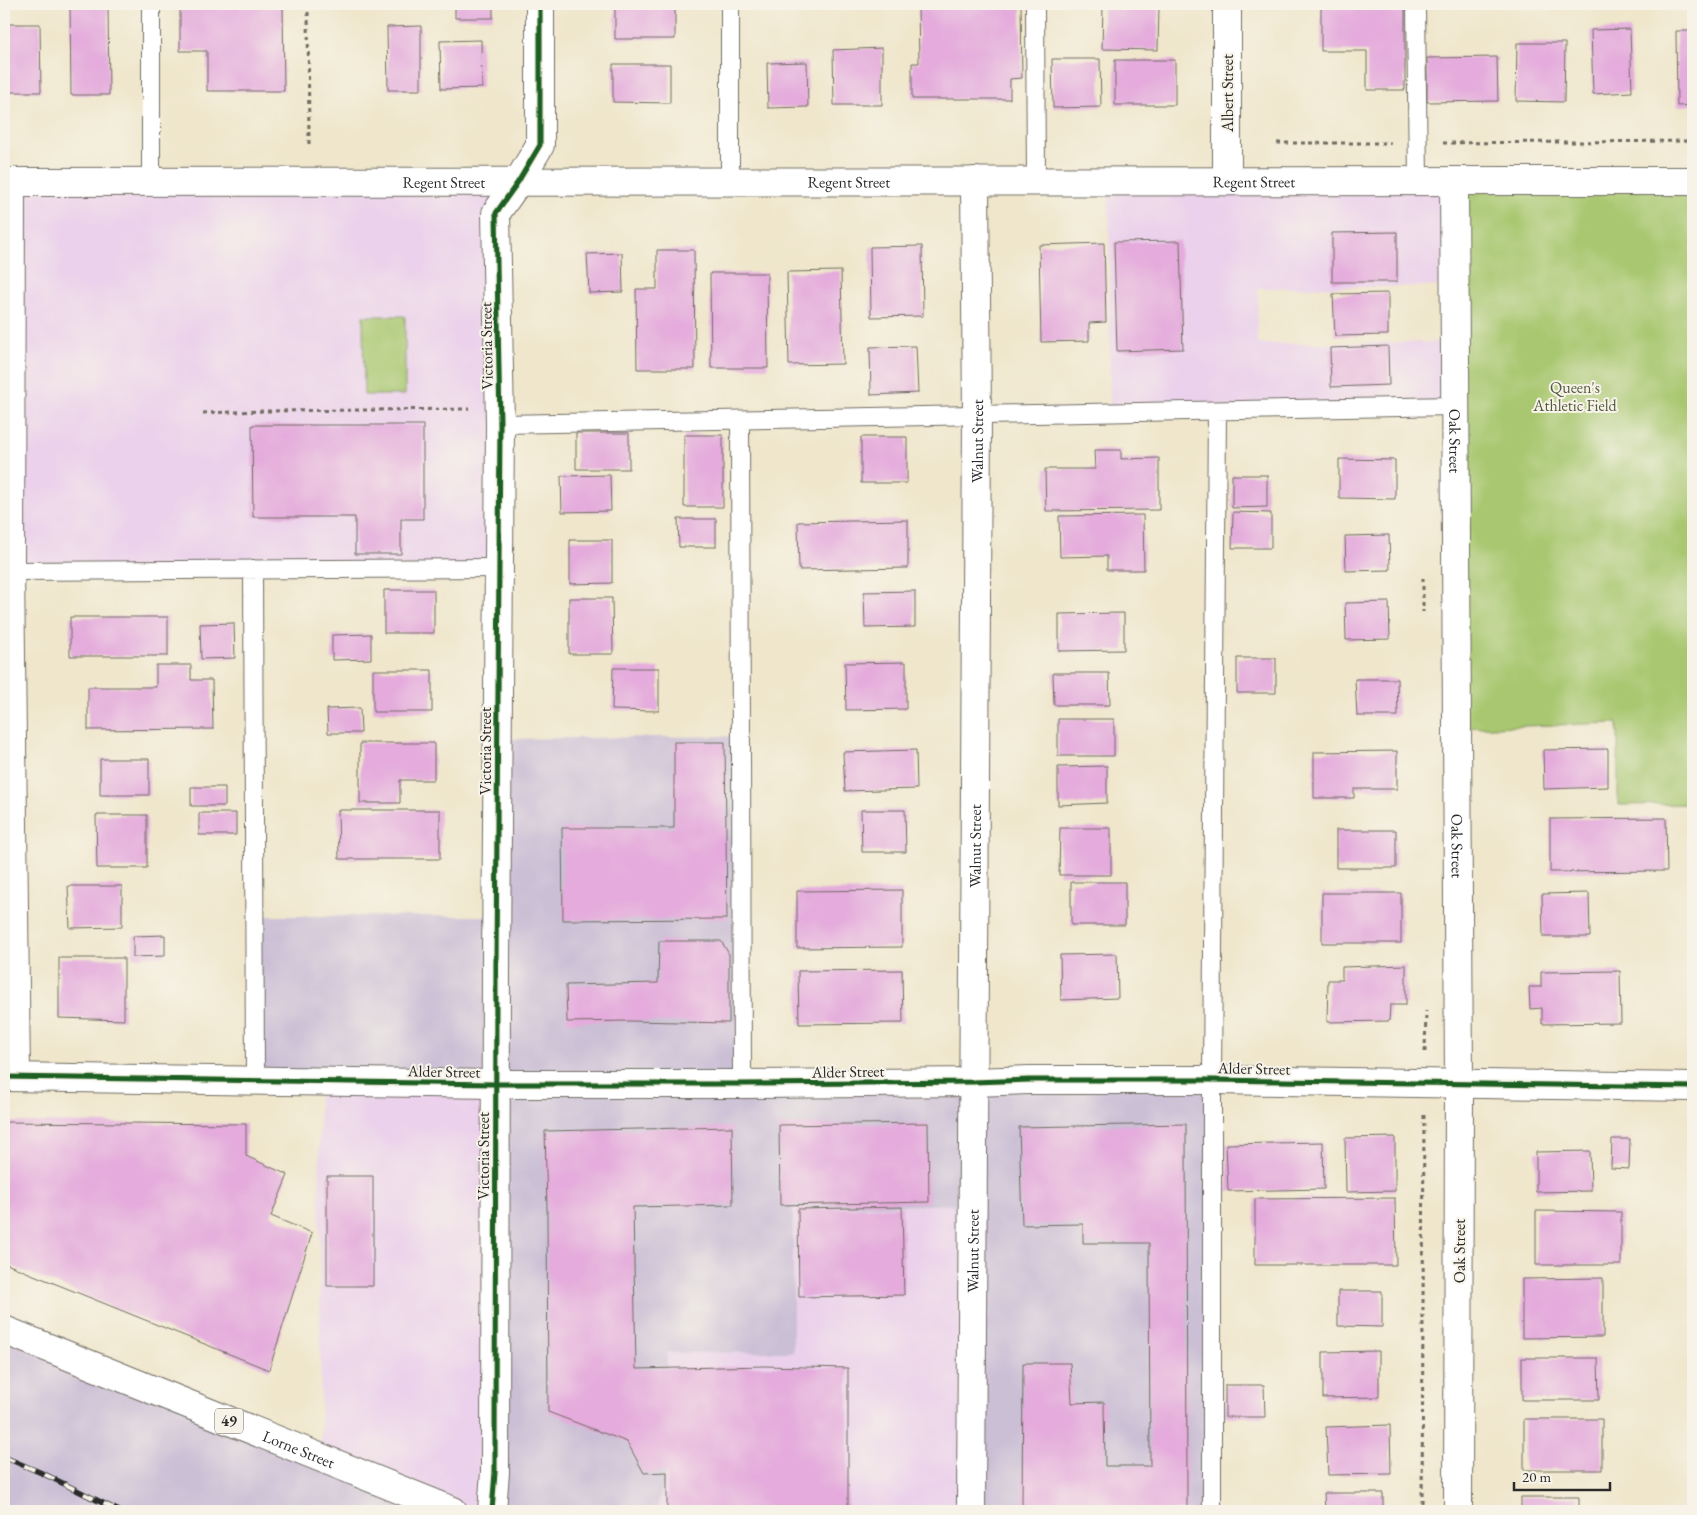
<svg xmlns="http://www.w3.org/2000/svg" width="1697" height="1515" font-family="'EB Garamond',serif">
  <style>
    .built { fill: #ebd1eb }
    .industrial { fill: #cbbfd5 }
    .green { fill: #a8c76f; stroke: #6a794d }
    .building { fill: #e4abdc }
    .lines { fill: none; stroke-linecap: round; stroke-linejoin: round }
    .service-casing { stroke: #706c63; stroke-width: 20 }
    .minor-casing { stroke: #706c63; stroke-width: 30 }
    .tertiary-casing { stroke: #706c63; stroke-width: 30 }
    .secondary-casing { stroke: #706c63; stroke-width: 30 }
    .primary-casing { stroke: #706c63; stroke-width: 30 }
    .path { stroke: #706c63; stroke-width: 3; stroke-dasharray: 4 4; stroke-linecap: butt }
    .service { stroke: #fff; stroke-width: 18 }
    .minor { stroke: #fff; stroke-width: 28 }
    .tertiary { stroke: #fff; stroke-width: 28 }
    .secondary { stroke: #fff; stroke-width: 28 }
    .primary { stroke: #fff; stroke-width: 28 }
    .rail-casing { stroke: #2b2b2b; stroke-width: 5.5 }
    .rail { stroke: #f7f3e8; stroke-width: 4; stroke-dasharray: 11; stroke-linecap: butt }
    .cycleway-casing { stroke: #f7f3e8; stroke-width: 8 }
    .cycleway { stroke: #1b5e20; stroke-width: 5 }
    .labels { text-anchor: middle; stroke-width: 4; stroke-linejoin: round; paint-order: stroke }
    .shield { fill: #f7f3e8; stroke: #686764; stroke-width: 1 }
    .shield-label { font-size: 15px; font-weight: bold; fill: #2b2b2b }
    .street-label { font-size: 16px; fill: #2b2b2b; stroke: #f7f3e8 }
    .park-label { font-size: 16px; fill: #505a3f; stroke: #f7f3e8 }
  </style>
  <rect width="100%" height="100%" fill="#f7f3e8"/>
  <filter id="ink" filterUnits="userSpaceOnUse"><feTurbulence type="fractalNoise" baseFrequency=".02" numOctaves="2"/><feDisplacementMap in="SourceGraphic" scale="10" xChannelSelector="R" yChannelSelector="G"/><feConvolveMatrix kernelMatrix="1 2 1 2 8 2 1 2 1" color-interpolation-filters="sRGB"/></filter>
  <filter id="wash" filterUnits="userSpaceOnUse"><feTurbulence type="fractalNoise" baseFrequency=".0096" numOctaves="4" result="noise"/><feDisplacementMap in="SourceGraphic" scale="20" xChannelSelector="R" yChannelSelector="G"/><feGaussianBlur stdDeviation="1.12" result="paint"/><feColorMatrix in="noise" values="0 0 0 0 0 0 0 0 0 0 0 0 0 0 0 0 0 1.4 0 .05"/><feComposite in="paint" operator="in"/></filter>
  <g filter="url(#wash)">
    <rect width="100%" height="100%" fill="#efe6cb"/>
    <path class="built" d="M1456 177 1457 286 1258 288 1257 344 1456 342 1457 404 1110 409 1109 180Z
      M4 179H519L499 211 500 566 13 569Z
      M319 1084 497 1087 494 1511H443L321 1462Z
      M974 1204 973 1511H656L667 1472V1352L793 1351 792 1208Z"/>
    <path class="industrial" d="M738 736 741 1087 1213 1082 1214 1511H973L974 1204 793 1208V1352L667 1353V1472L656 1511H494L497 1087 257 1083V916H498L499 739Z
      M4 1333 443 1511H4Z"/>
    <path class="green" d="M1456 177 1693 178V804L1618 805V723L1459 728Z
      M363 316H405V395H364Z"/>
    <g id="blocks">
      <path class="building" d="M70 4H108L109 95H71Z
        M180 4H283L284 91H207V51H180Z
        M455 4H493V18H455Z
        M615 4H675V39H615Z
        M891 4H1021L1022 78 1010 79V99H912V63H919L918 6H891Z
        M1103 4H1159L1158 50 1102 49Z
        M1321 4H1405V90H1367V51H1321Z
        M4 24H40L41 92H4Z
        M421 26V90H388L387 27Z
        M1630 29 1632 92 1593 94 1591 30Z
        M1676 31H1693V105L1677 106Z
        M481 40 482 88 441 89 440 41Z
        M1517 43H1565L1564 102 1516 101Z
        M882 48V105H834L833 50Z
        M1497 57 1498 101 1427 102V58Z
        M1052 59H1100L1101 107 1053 108Z
        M1115 60H1175V105H1115Z
        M807 62 808 107 768 108 767 63Z
        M613 64H670V103L613 102Z
        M1397 232V282H1332V233Z
        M1180 241 1183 349 1117 351 1114 242Z
        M1104 243 1106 322 1089 323V341L1041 342 1039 245Z
        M922 246 923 316 871 317 870 247Z
        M657 250H694L695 369H637L636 289H657Z
        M622 253 623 292 589 293 587 254Z
        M841 271 843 364 789 365 787 272Z
        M710 273H767L768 368H711Z
        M1388 293V335L1335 336 1333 294Z
        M916 346 918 393 871 395 870 347Z
        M1388 346 1389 385 1331 387 1330 348Z
        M252 425H423V519H401V554H355V517H253Z
        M576 433H629V469H576Z
        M684 435H723V507H684Z
        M861 437H907V483H861Z
        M1094 450H1121V459L1159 458V510L1046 511 1045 469H1095Z
        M1339 459 1395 460V499L1339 498Z
        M610 475 611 511 562 512 561 476Z
        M1232 475H1267V507L1232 508Z
        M1233 512 1271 513V548H1232Z
        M1143 515 1144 570H1107V556L1060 557 1059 516Z
        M678 519H716V547H679Z
        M908 520V568L799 570 798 522Z
        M1389 535 1390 570 1346 571 1345 536Z
        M570 540H612V583L570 584Z
        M384 590H434V633H384Z
        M915 591V627L865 628 864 592Z
        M569 598H612L613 654H569Z
        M1389 602 1390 639 1346 640 1345 603Z
        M1124 613V650L1059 651V614Z
        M70 617H168V656H70Z
        M234 623 235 658 201 659 200 624Z
        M371 634V659L332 660V635Z
        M1237 658H1276V693H1237Z
        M906 662V709L846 710 845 663Z
        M156 665H191V680H212L213 729 88 730V687H156Z
        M613 668H659V711L612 710Z
        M373 670H432V712H373Z
        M1053 673H1109L1110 705H1054Z
        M1355 679H1397L1398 716H1357Z
        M360 708 361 733H328L327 709Z
        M1058 719H1114V756H1058Z
        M674 742H725L727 919 563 920 562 828H674Z
        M360 743H434V780H400V803H360Z
        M1608 749V787L1544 789 1543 750Z
        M916 750 917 789 845 791 843 752Z
        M1397 751V789H1354V798H1314V752Z
        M100 759H149V795H100Z
        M1107 766V803L1058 805V767Z
        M191 787H225V806H191Z
        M338 810H440V859H339Z
        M861 810H905L906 852H862Z
        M199 813H236V835H199Z
        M96 815H147V868H97Z
        M1666 818 1667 871 1550 872V819Z
        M1060 828H1111V875H1059Z
        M1336 830H1396V868H1336Z
        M1071 882H1125V925H1071Z
        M68 886H122V927L70 928Z
        M902 890V947L797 948V891Z
        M1322 893H1401V943H1322Z
        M1589 893 1590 937H1543L1542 894Z
        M165 935V956L133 957V936Z
        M659 941H721L729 954V1023L629 1021 567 1022 566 985 658 983Z
        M1117 954 1118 998 1061 1000 1060 955Z
        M59 958H124V1020L59 1018Z
        M1406 965V1005H1390L1389 1021 1327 1022 1328 980H1342V967Z
        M902 970 903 1023 799 1024 798 971Z
        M1620 971 1621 1023 1542 1024V1008L1530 1009 1529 987H1541V972Z
        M4 1122 246 1124V1156L288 1175 271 1216 312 1233 269 1370 4 1263Z
        M928 1123 929 1202 780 1205 779 1125Z
        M1186 1124 1187 1511H1022L1023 1363H1070L1072 1403 1104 1402 1105 1466H1150L1149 1243H1083V1224L1022 1225 1019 1127Z
        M732 1127 733 1205 633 1207 636 1369 764 1366 848 1368V1511H667V1472L644 1473 627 1442 548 1412 547 1209 545 1131Z
        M1395 1137V1191L1346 1192 1345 1138Z
        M1612 1139H1630L1629 1169 1611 1168Z
        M1323 1142 1324 1189 1228 1191 1226 1144Z
        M1590 1151 1591 1191 1536 1192V1152Z
        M327 1176H373V1286H327Z
        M1395 1198 1396 1265H1255V1199Z
        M902 1207 904 1295 799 1297 798 1209Z
        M1536 1211 1621 1212V1265H1536Z
        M1603 1278V1337L1522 1338V1279Z
        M1338 1291H1382V1327L1338 1326Z
        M1379 1351V1397L1323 1398V1352Z
        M1522 1358H1598L1599 1400H1522Z
        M1225 1385H1264L1265 1417H1225Z
        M1524 1419H1602V1470H1524Z
        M1390 1425 1391 1474 1328 1475 1326 1427Z
        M1324 1493H1383V1511H1325Z
        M1521 1497H1579V1511H1521Z"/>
    </g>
  </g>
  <g filter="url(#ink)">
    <use href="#blocks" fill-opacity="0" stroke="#706c63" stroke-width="1"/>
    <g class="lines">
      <g class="service-casing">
        <path id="service" d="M1035 4 1036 181
          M1416 4 1418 181
          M730 181V4
          M151 182V4
          M740 420 742 1084
          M500 424 1455 406
          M253 569 255 1081
          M10 571 498 568
          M1212 1511V1080L1217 411"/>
      </g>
      <g class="minor-casing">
        <g id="minor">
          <path d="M1227 4V181"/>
          <path id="s1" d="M1454 181 1459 1084 1458 1511"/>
          <path d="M11 182 10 571 16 1077"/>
          <path d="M4 1077 495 1084H742L973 1082 1029 1080H1212L1693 1087"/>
          <path d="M492 1511 495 1472 496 963 500 424 496 213 518 182"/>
          <path id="s2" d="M971 1511 977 415 975 181"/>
        </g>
      </g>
      <g class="tertiary-casing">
        <path id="tertiary" d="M518 182 540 145V4"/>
      </g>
      <g class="secondary-casing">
        <g id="secondary">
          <path id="s3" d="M4 182 1693 181"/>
        </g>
      </g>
      <g class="primary-casing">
        <g id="primary">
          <path id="s4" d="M4 1330 453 1511"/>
        </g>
      </g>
      <path class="path" d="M308 4 309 147
        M1277 143H1391
        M1443 143 1693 141
        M203 413 265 411 469 409
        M1423 578V612
        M1425 1052 1426 1011
        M1422 1511 1424 1113"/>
      <use href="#service" class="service"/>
      <use href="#minor" class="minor"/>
      <use href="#tertiary" class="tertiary"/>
      <use href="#secondary" class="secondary"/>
      <use href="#primary" class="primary"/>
      <g class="rail-casing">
        <path id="rail" d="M4 1457 44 1474 119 1511"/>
      </g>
      <use href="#rail" class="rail"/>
      <g class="cycleway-casing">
        <path id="cycleway" d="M4 1077 495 1084H742L973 1082 1029 1080H1212L1693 1087
          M492 1511 495 1472 496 963 500 424 496 213 518 182 540 145V4"/>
      </g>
      <use href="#cycleway" class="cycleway"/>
    </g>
  </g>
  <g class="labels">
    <rect class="shield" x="215" y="1408.5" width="28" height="25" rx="4"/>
    <g class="shield-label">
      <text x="229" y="1426">49</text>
    </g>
    <g class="street-label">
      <text transform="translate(1227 93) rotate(-90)" y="6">Albert Street</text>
      <text dy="6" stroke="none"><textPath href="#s3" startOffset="845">Regent Street</textPath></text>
      <text dy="6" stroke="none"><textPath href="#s3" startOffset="1250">Regent Street</textPath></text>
      <text dy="6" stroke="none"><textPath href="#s3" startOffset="440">Regent Street</textPath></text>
      <text transform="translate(486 346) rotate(-91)" y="6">Victoria Street</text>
      <text dy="6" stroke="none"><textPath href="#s2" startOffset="1070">Walnut Street</textPath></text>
      <text dy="6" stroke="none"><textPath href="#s1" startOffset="260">Oak Street</textPath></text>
      <text transform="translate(485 751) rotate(-90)" y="6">Victoria Street</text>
      <text dy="6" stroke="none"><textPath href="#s2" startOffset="665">Walnut Street</textPath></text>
      <text dy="6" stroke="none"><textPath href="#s1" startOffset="665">Oak Street</textPath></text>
      <text transform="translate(1254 1068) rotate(1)" y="6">Alder Street</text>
      <text transform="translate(444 1071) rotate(1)" y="6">Alder Street</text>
      <text transform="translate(848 1071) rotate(-1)" y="6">Alder Street</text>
      <text transform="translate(483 1156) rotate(-90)" y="6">Victoria Street</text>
      <text dy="6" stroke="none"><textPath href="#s2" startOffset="260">Walnut Street</textPath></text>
      <text transform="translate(1459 1251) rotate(-90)" y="6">Oak Street</text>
      <text dy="6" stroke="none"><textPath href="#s4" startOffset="318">Lorne Street</textPath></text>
    </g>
    <g class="park-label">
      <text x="1575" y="393">Queen's<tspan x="1575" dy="18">Athletic Field</tspan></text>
    </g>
  </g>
  <rect width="1697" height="1515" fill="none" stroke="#f7f3e8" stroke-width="20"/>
  <path d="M1514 1482v8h96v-8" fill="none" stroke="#2b2b2b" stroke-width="2.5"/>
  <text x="1522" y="1482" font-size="15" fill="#2b2b2b" stroke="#f7f3e8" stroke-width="4" paint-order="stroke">20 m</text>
</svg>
